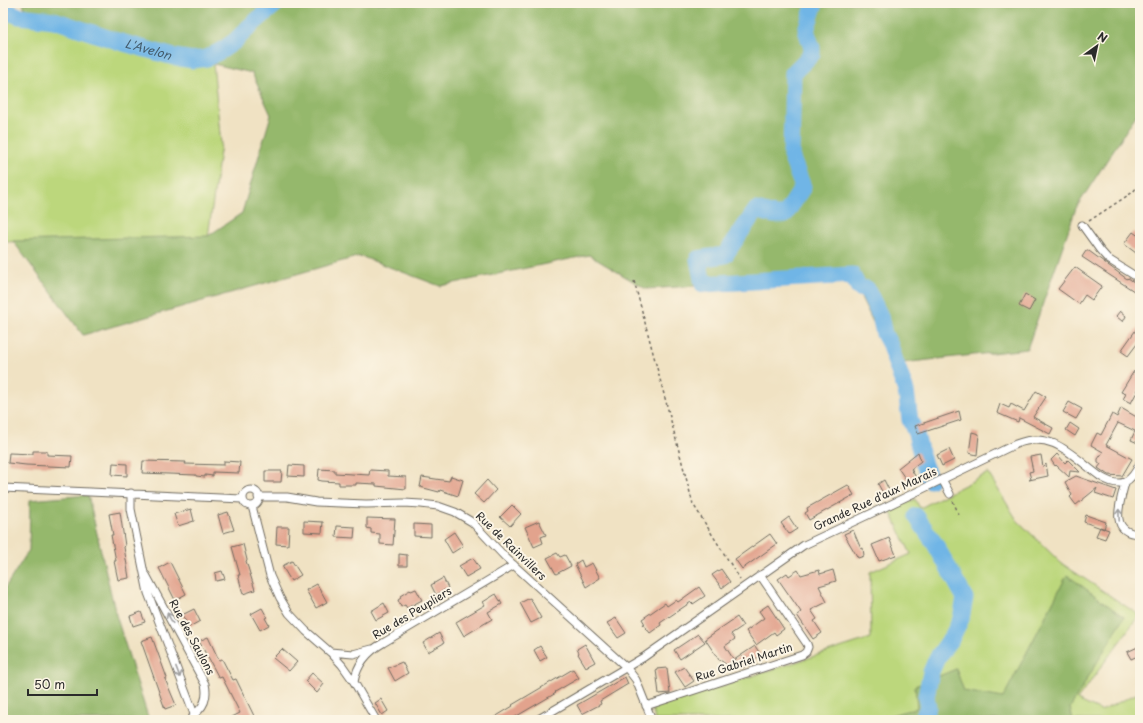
<svg xmlns="http://www.w3.org/2000/svg" width="1143" height="723" font-family="'Playpen Sans',sans-serif">
  <style>
    .green { fill: #bcd77c; stroke: #748154 }
    .forest { fill: #95b86c; stroke: #60724c }
    .lines { fill: none; stroke-linecap: round; stroke-linejoin: round }
    .river { stroke: #70b5e6; stroke-width: 17 }
    .building { fill: #e2a38d }
    .minor-casing { stroke: #706b60; stroke-width: 9 }
    .path { stroke: #706b60; stroke-width: 1.5; stroke-dasharray: 3 3; stroke-linecap: butt }
    .minor { stroke: #fff; stroke-width: 7 }
    .oneway { stroke: #a0a0a0 }
    .labels { text-anchor: middle; stroke-width: 4; stroke-linejoin: round; paint-order: stroke }
    .street-label { font-size: 11px; fill: #2b2b2b; stroke: #fcf5e5 }
    .water-label { font-size: 12px; font-style: italic; fill: #435b6c; stroke: #fcf5e5 }
  </style>
  <rect width="100%" height="100%" fill="#fcf5e5"/>
  <filter id="ink" filterUnits="userSpaceOnUse"><feTurbulence type="fractalNoise" baseFrequency=".025" numOctaves="2"/><feDisplacementMap in="SourceGraphic" scale="8" xChannelSelector="R" yChannelSelector="G"/><feConvolveMatrix kernelMatrix="1 2 1 2 8 2 1 2 1" color-interpolation-filters="sRGB"/></filter>
  <filter id="wash" filterUnits="userSpaceOnUse"><feTurbulence type="fractalNoise" baseFrequency=".012" numOctaves="4" result="noise"/><feDisplacementMap in="SourceGraphic" scale="16" xChannelSelector="R" yChannelSelector="G"/><feGaussianBlur stdDeviation="0.9" result="paint"/><feColorMatrix in="noise" values="0 0 0 0 0 0 0 0 0 0 0 0 0 0 0 0 0 1.4 0 .05"/><feComposite in="paint" operator="in"/></filter>
  <g filter="url(#wash)">
    <rect width="100%" height="100%" fill="#f0e2c3"/>
    <path class="green" d="M3 14 213 63 221 144 208 237 3 242Z
      M988 473 1017 520 1061 563 1139 615 1077 700 1101 711 1140 692V720H655L652 708 871 638 870 572 911 554 890 511 915 499 920 508Z"/>
    <path class="forest" d="M23 3H1140V109L1076 208 1027 349 893 364 851 276 646 289 589 255 440 286 360 256 83 335 13 241 208 236 242 213 271 115 252 73 28 20Z
      M88 495 116 615 149 720H3V591L29 550 30 500Z
      M1067 575 1124 617 1070 708 1073 720H873L917 708 915 686 956 669 964 691 1003 698Z"/>
    <g class="lines">
      <g class="river">
        <path d="M815 3 806 30 812 48V54L793 73 791 156 803 187 785 215H774L756 210 725 255 698 259 703 284 852 275 859 288 867 289 880 316 884 334 890 345 894 358 906 391 910 420 916 434 923 462 930 480"/>
        <path id="s1" d="M3 10 19 16 54 20 117 41 174 57 193 60 207 58 222 50 235 41 249 27 277 3"/>
        <path d="M916 516 935 544 965 598 961 619 952 637 937 658 931 672 926 697 928 707 922 720"/>
      </g>
    </g>
    <g id="blocks">
      <path class="building" d="M1133 232 1140 237V248L1136 253 1124 244Z
        M1086 251H1089L1127 279 1128 278 1140 286V295L1082 257Z
        M1075 267 1102 286 1092 300 1085 295 1079 304 1058 289Z
        M1025 294 1035 300 1029 311 1019 306Z
        M1120 311 1126 316 1123 322 1116 316Z
        M1140 324V340L1128 356 1121 351Z
        M1134 371 1140 376V386L1131 403 1123 399 1126 394 1121 392Z
        M1036 391 1046 397 1033 417 1053 428 1050 434 1019 418 1018 422 997 413 1000 404 1009 408 1011 404 1024 411Z
        M1069 402 1082 409 1076 419 1063 412Z
        M1121 408 1140 419V444L1131 440 1135 431 1118 423 1106 445 1132 459 1122 476 1108 475 1098 468 1101 464 1098 462V459L1103 452 1091 445 1097 433 1101 435 1112 414 1117 417Z
        M959 411 961 420 918 434 915 426Z
        M1070 423 1079 429 1075 436 1066 430Z
        M972 432 979 434 977 455 969 453Z
        M949 449 954 460 942 466 937 455Z
        M33 451H47V455L72 456 71 467 26 465 8 463 9 453 33 454Z
        M918 452 921 461 911 469 917 479 909 484 898 468Z
        M1057 454 1065 463 1068 460 1080 472 1070 471 1069 477 1056 465 1055 466 1051 460Z
        M1041 455 1043 467 1046 464 1048 476 1029 480 1031 479 1029 472 1033 471 1030 457Z
        M143 461 186 462 185 464 224 465V461L240 462 239 473 213 472V476L205 475V477L196 476V475L142 473Z
        M113 463 127 464V476L112 475Z
        M289 465 304 466V477L288 476Z
        M319 469 335 470V473L369 475 370 470 388 471V476L406 477V489L376 486V484L356 483V485H339V482L322 481 318 480Z
        M265 471H282L281 482H265Z
        M451 476 463 480 458 496 440 490 439 492 420 487 422 477 449 481Z
        M1076 476 1116 490 1113 499 1095 493 1097 488 1076 505 1070 497 1072 495 1065 482Z
        M487 480 496 490 484 503 474 494Z
        M884 480 889 490 883 493 878 484Z
        M848 485 854 495 809 520 805 513 808 511 807 508Z
        M512 505 521 514 510 526 500 517Z
        M191 509 194 521 178 526 174 514Z
        M120 512 125 546 124 547 129 578 118 580 114 561H116L111 535H113L109 514Z
        M228 512 234 530 223 533 218 515Z
        M1086 515 1106 522 1104 529 1084 522Z
        M789 517 797 529 789 534 781 523Z
        M367 518 395 519 393 545 380 544V534L371 533V529L367 528Z
        M304 521 323 522 322 533 304 532Z
        M539 521 546 535 541 537 543 543 534 547 525 527Z
        M414 524 431 525V537L414 536Z
        M337 526 355 527 354 538 336 537Z
        M277 527H289L288 545 276 544Z
        M1100 527 1109 530 1105 539 1096 536Z
        M853 530 861 549 863 548 864 556 858 558 844 534Z
        M454 532 463 546 452 553 444 539Z
        M770 534 777 544 742 569 735 559Z
        M889 538 896 555 879 561 872 545Z
        M243 544 247 560 246 561 255 590 243 594 238 575H240L232 547Z
        M557 553 560 557 565 555 571 566 556 574 547 558Z
        M399 554 407 555V566H399Z
        M473 558 480 569 466 577 459 566Z
        M581 560 584 567 592 563 600 578 586 587 575 564Z
        M292 561 301 575 291 581 282 566Z
        M170 562 186 594 175 600 159 568Z
        M721 569 730 582 722 588 712 575Z
        M798 570 801 575 819 570 820 574 833 570 836 581 819 586 827 602 811 610 817 619 814 621 822 633 813 639 797 615 801 612 778 579 787 573 789 576Z
        M222 571 225 579 216 581 215 573Z
        M443 578 448 588 436 595 431 585Z
        M317 584 327 602 316 608 306 590Z
        M699 587 705 596 693 604 691 602 660 623 661 625 650 633 643 624H645L642 619 665 603 667 606 676 600 678 602Z
        M416 589 422 600 407 608 405 605 401 607 398 600 401 598 400 596 410 590 411 591Z
        M496 594 502 604 488 612 492 619 464 636 456 622 485 605 483 602Z
        M530 598 541 618 531 623 520 603Z
        M384 603 389 613 376 620 371 611Z
        M768 605 784 629 776 635 774 632 756 645 746 631 764 618 759 611Z
        M262 608 267 617 265 618 269 625 260 630 251 614Z
        M194 609 200 621 189 627 182 615Z
        M141 612 145 622 133 626 130 616Z
        M737 617 743 626 731 634 735 639 725 646 734 660 727 665 720 660H719L705 639Z
        M616 618 626 633 618 638 607 623Z
        M439 633 444 643 428 652 423 643Z
        M698 634 705 642 680 659 674 650Z
        M152 637 167 678 165 679 176 705 165 709 141 641Z
        M208 637 219 660 222 659 233 680 236 679 256 720H226L240 713 222 677 219 678 199 641Z
        M585 644 595 662 586 667 578 654 579 653 577 649Z
        M540 646 547 657 540 661 534 650Z
        M755 646 761 655 741 669 734 660Z
        M1140 646V655L1131 659 1127 652Z
        M282 649 297 662 289 671 273 658Z
        M402 662 408 673 395 681 388 668Z
        M684 667 694 681 685 687 675 672Z
        M667 668 670 693 659 694 656 669Z
        M573 669 579 678 555 692 556 693 510 720H490L513 706 512 705Z
        M312 673 324 684 317 693 305 681Z
        M625 677 628 684 600 701 601 704 582 714 577 705Z
        M381 699 388 711 382 715 375 703Z"/>
    </g>
  </g>
  <g filter="url(#ink)">
    <use href="#blocks" fill-opacity="0" stroke="#706b60" stroke-width="1"/>
    <g class="lines">
      <g class="minor-casing">
        <path id="minor" d="M1082 225 1100 250 1108 259 1140 279
          M942 479 950 494
          M1125 483C1120 502 1108 534 1140 534
          M3 488 242 499
          M243 498a8 8 0 1 1 16 0a8 8 0 1 1-16 0Z
          M131 493V509L148 593 194 714
          M258 497H287L316 502 366 504 404 503 421 504 438 506 455 512 472 522 505 557 626 667 636 680 652 720
          M252 506 270 576 280 598 289 613 306 631 330 652 353 654 372 649
          M146 575 205 684C207 693 206 703 199 710 195 714 193 715 191 720
          M331 653 342 665 354 682
          M646 706 802 655 806 652 808 647 807 644 760 575
          M376 720 354 682C357 664 367 652 383 643L514 565
          M537 720 644 657 804 545 885 507 1016 444C1053 429 1074 458 1101 477 1121 489 1131 483 1140 463"/>
      </g>
      <path class="path" d="M1089 221 1133 192 1140 183
        M634 281 693 504 740 579
        M953 501 959 515"/>
      <use href="#minor" class="minor"/>
    </g>
    <defs><path id="oneway-shaft" d="M-6 0H5M1.5-3L5.5 0L1.5 3" fill="none" stroke-width="1.6" stroke-linecap="round" stroke-linejoin="round"/></defs>
    <g class="oneway">
      <use href="#oneway-shaft" transform="translate(1119 515) rotate(-92)"/>
      <use href="#oneway-shaft" transform="translate(170 618) rotate(-118)"/>
      <use href="#oneway-shaft" transform="translate(178 672) rotate(69)"/>
    </g>
  </g>
  <g class="labels">
    <g class="street-label">
      <text transform="translate(875 499) rotate(-25)" y="4">Grande Rue d'aux Marais</text>
      <text transform="translate(511 546) rotate(44)" y="4">Rue de Rainvillers</text>
      <text transform="translate(412 613) rotate(-31)" y="4">Rue des Peupliers</text>
      <text transform="translate(192 637) rotate(62)" y="4">Rue des Saulons</text>
      <text transform="translate(744 662) rotate(-18)" y="4">Rue Gabriel Martin</text>
    </g>
    <g class="water-label">
      <text dy="4" stroke="none"><textPath href="#s1" startOffset="151">L'Avelon</textPath></text>
    </g>
  </g>
  <rect width="1143" height="723" fill="none" stroke="#fcf5e5" stroke-width="16"/>
  <g transform="translate(1097 46) rotate(33)" stroke="#fcf5e5" stroke-width="3" paint-order="stroke">
  <path d="M0-3L7 15L0 10L-7 15Z" fill="#2b2b2b"/>
  <text y="-6" font-size="11" font-weight="bold" text-anchor="middle" fill="#2b2b2b">N</text>
  </g>
  <path d="M28 689v6h69v-6" fill="none" stroke="#2b2b2b" stroke-width="2"/>
  <text x="34" y="689" font-size="12" fill="#2b2b2b" stroke="#fcf5e5" stroke-width="3" paint-order="stroke">50 m</text>
</svg>
